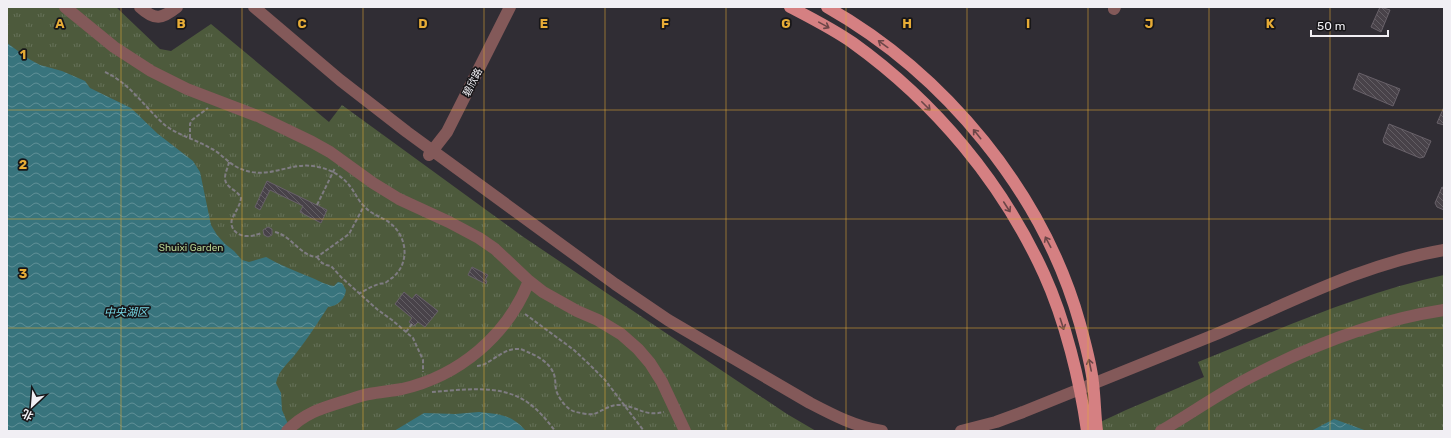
<svg xmlns="http://www.w3.org/2000/svg" width="1451" height="438" font-family="Rubik,'Noto Sans SC',sans-serif">
  <style>
    .park { fill: url(#park-tufts) }
    .water { fill: url(#water-waves) }
    .building { fill: url(#building-back-hatch); stroke: #686169 }
    .lines { fill: none; stroke-linecap: round; stroke-linejoin: round }
    .path { stroke: #7f7c82; stroke-width: 2; stroke-dasharray: 4 2; stroke-linecap: butt }
    .minor { stroke: #835959; stroke-width: 12 }
    .major { stroke: #d58082; stroke-width: 12 }
    .oneway { stroke: #6c4648 }
    .grid { fill: none; stroke: #e7ac36; stroke-width: 1; stroke-opacity: 0.55 }
    .labels { text-anchor: middle; stroke-width: 3.5; stroke-linejoin: round; paint-order: stroke }
    .street-label { font-size: 10px; fill: #f1eff4; stroke: #171619 }
    .park-label { font-size: 10px; fill: #b5d18f; stroke: #171619 }
    .water-label { font-size: 11px; font-style: italic; fill: #77d9e6; stroke: #171619 }
    .grid-label { font-size: 13px; text-anchor: middle; font-weight: bold; fill: #e7ac36; stroke: #171619; stroke-width: 3.5; stroke-linejoin: round; paint-order: stroke }
  </style>
  <defs>
    <pattern id="park-tufts" width="24" height="20" patternUnits="userSpaceOnUse"><rect width="24" height="20" fill="#4d5a3c"/><path d="M3 7l-1-3M5 7V3M7 7l1-3M15 17l-1-3M17 17v-4M19 17l1-3" fill="none" stroke="#677259"/></pattern>
    <pattern id="water-waves" width="16" height="10" patternUnits="userSpaceOnUse"><rect width="16" height="10" fill="#38747d"/><path d="M0 5q4-4 8 0t8 0" fill="none" stroke="#5f8f96"/></pattern>
    <pattern id="building-back-hatch" width="6" height="6" patternUnits="userSpaceOnUse"><rect width="6" height="6" fill="#484249"/><path d="M-1 5l2 2M0 0l6 6M5-1l2 2" fill="none" stroke="#635e64"/></pattern>
  </defs>
  <rect width="100%" height="100%" fill="#302d34"/>
  <path class="park" d="M7 7H116L160 49 171 51 211 24 329 122 342 105 522 236 700 356 787 414 816 431H7Z
    M1444 275V431H1081L1126 410 1204 377 1198 362C1278 330 1359 293 1444 275Z"/>
  <path class="water" d="M7 43 29 59 40 65 62 71 85 81 90 88 131 108 158 134 193 161 200 172 211 225 217 235 225 244 234 251 242 260 249 262 266 257C280 265 295 271 310 277 318 280 325 285 334 286L338 282 342 283 346 290C345 299 338 306 328 307 318 322 308 338 297 352 289 363 279 369 276 383L281 393 282 410 291 431H7Z
    M479 412C500 414 512 415 526 431H394L424 413 455 414Z
    M1334 419 1367 431H1311Z"/>
  <path class="building" d="M1380 7 1390 10 1381 32 1371 27Z
    M1359 73 1400 89 1393 106 1353 89Z
    M1444 107V125L1437 123Z
    M1389 124 1431 141 1424 157 1420 158 1384 143 1383 140Z
    M267 181 327 210 321 223 300 212 303 206 270 190 260 210 255 207Z
    M1442 187 1444 188V210L1437 207 1435 203Z
    M268 227 272 229V235L268 237 264 235 263 230Z
    M472 267 488 275 485 280 487 281 486 284 468 275Z
    M404 292 412 299 416 294 438 311 425 327 418 322 414 326 409 322 412 318 395 304Z"/>
  <g class="lines">
    <path class="path" d="M105 72C131 84 145 108 166 126 180 136 197 140 212 149 222 154 229 164 239 168 268 182 290 160 318 167 330 169 342 176 349 185 355 192 358 201 365 207 372 215 382 217 390 223 408 237 410 264 392 278 390 279 387 282 385 283 383 284 381 283 379 284 372 286 366 290 360 293
      M190 138V124L192 120 208 108
      M229 162C228 167 225 173 225 178 225 188 238 190 241 198 240 206 235 212 232 219 229 230 239 237 249 236 254 236 258 234 262 233
      M317 205 335 168
      M275 232C292 236 300 256 317 257L349 234 364 206
      M317 257 322 263 326 265 331 266 342 278 378 310 392 320 413 338 423 360V372
      M525 314 574 350 590 365 605 380 644 431
      M406 332 412 324
      M477 366C491 365 501 348 519 349 522 349 527 352 530 353 539 357 549 363 553 372 556 378 555 384 556 390 559 399 567 410 576 412 581 413 589 415 594 414 603 411 610 404 620 405 637 406 644 417 664 412
      M432 392C462 390 497 384 524 400 537 408 547 420 555 431"/>
    <path class="minor" d="M65 7 114 47 151 71 187 89 260 117 312 142 330 152 373 183 399 199 449 222 479 238 495 249 529 281 543 292 577 311 598 320 621 334 638 349 650 363 662 382 685 431
      M140 7C155 21 162 19 177 7
      M254 7 340 80 407 132 615 284 668 320 810 403C833 415 856 427 882 431
      M1114 9 1115 7
      M429 155 447 132 510 7
      M287 431C304 413 322 408 345 401 353 399 361 395 369 394 380 392 391 391 402 389 459 376 507 336 529 281
      M961 431 996 422 1023 412C1086 386 1151 361 1214 335 1290 303 1362 264 1444 250
      M1161 431C1190 414 1217 395 1247 379 1307 347 1377 320 1444 310"/>
    <path class="major" d="M790 7C811 18 833 29 853 43 935 102 1002 182 1044 274 1065 320 1080 381 1087 431
      M827 7C945 74 1043 192 1080 324 1085 343 1091 363 1093 383 1095 399 1095 415 1097 431"/>
  </g>
  <defs><path id="oneway-shaft" d="M-6 0H5M1.5-3L5.5 0L1.5 3" fill="none" stroke-width="1.6" stroke-linecap="round" stroke-linejoin="round"/></defs>
  <g class="oneway">
    <use href="#oneway-shaft" transform="translate(824 25) rotate(29)"/>
    <use href="#oneway-shaft" transform="translate(883 44) rotate(-144)"/>
    <use href="#oneway-shaft" transform="translate(926 106) rotate(45)"/>
    <use href="#oneway-shaft" transform="translate(977 134) rotate(-129)"/>
    <use href="#oneway-shaft" transform="translate(1007 207) rotate(57)"/>
    <use href="#oneway-shaft" transform="translate(1048 242) rotate(-118)"/>
    <use href="#oneway-shaft" transform="translate(1062 324) rotate(72)"/>
    <use href="#oneway-shaft" transform="translate(1090 365) rotate(-102)"/>
  </g>
  <path class="grid" d="M121 7V431M242 7V431M363 7V431M484 7V431M605 7V431M726 7V431M846 7V431M967 7V431M1088 7V431M1209 7V431M1330 7V431M7 110H1444M7 219H1444M7 328H1444"/>
  <g class="labels">
    <g class="street-label">
      <text transform="translate(472 82) rotate(-63)" y="4">碧欣路</text>
    </g>
    <g class="park-label">
      <text x="191" y="251">Shuixi Garden</text>
    </g>
    <g class="water-label">
      <text x="126" y="316">中央湖区</text>
    </g>
  </g>
  <g class="grid-label">
    <text x="60" y="28">A</text>
    <text x="181" y="28">B</text>
    <text x="302" y="28">C</text>
    <text x="423" y="28">D</text>
    <text x="544" y="28">E</text>
    <text x="665" y="28">F</text>
    <text x="786" y="28">G</text>
    <text x="907" y="28">H</text>
    <text x="1028" y="28">I</text>
    <text x="1149" y="28">J</text>
    <text x="1270" y="28">K</text>
    <text x="23" y="59">1</text>
    <text x="23" y="169">2</text>
    <text x="23" y="278">3</text>
  </g>
  <rect width="1451" height="438" fill="none" stroke="#f1eff4" stroke-width="16"/>
  <g transform="translate(32 406) rotate(206)" stroke="#171619" stroke-width="3" paint-order="stroke">
  <path d="M0-3L7 15L0 10L-7 15Z" fill="#f1eff4"/>
  <text y="-6" font-size="11" font-weight="bold" text-anchor="middle" fill="#f1eff4">北</text>
  </g>
  <path d="M1311 30v6h77v-6" fill="none" stroke="#f1eff4" stroke-width="2"/>
  <text x="1317" y="30" font-size="12" fill="#f1eff4" stroke="#171619" stroke-width="3" paint-order="stroke">50 m</text>
</svg>
